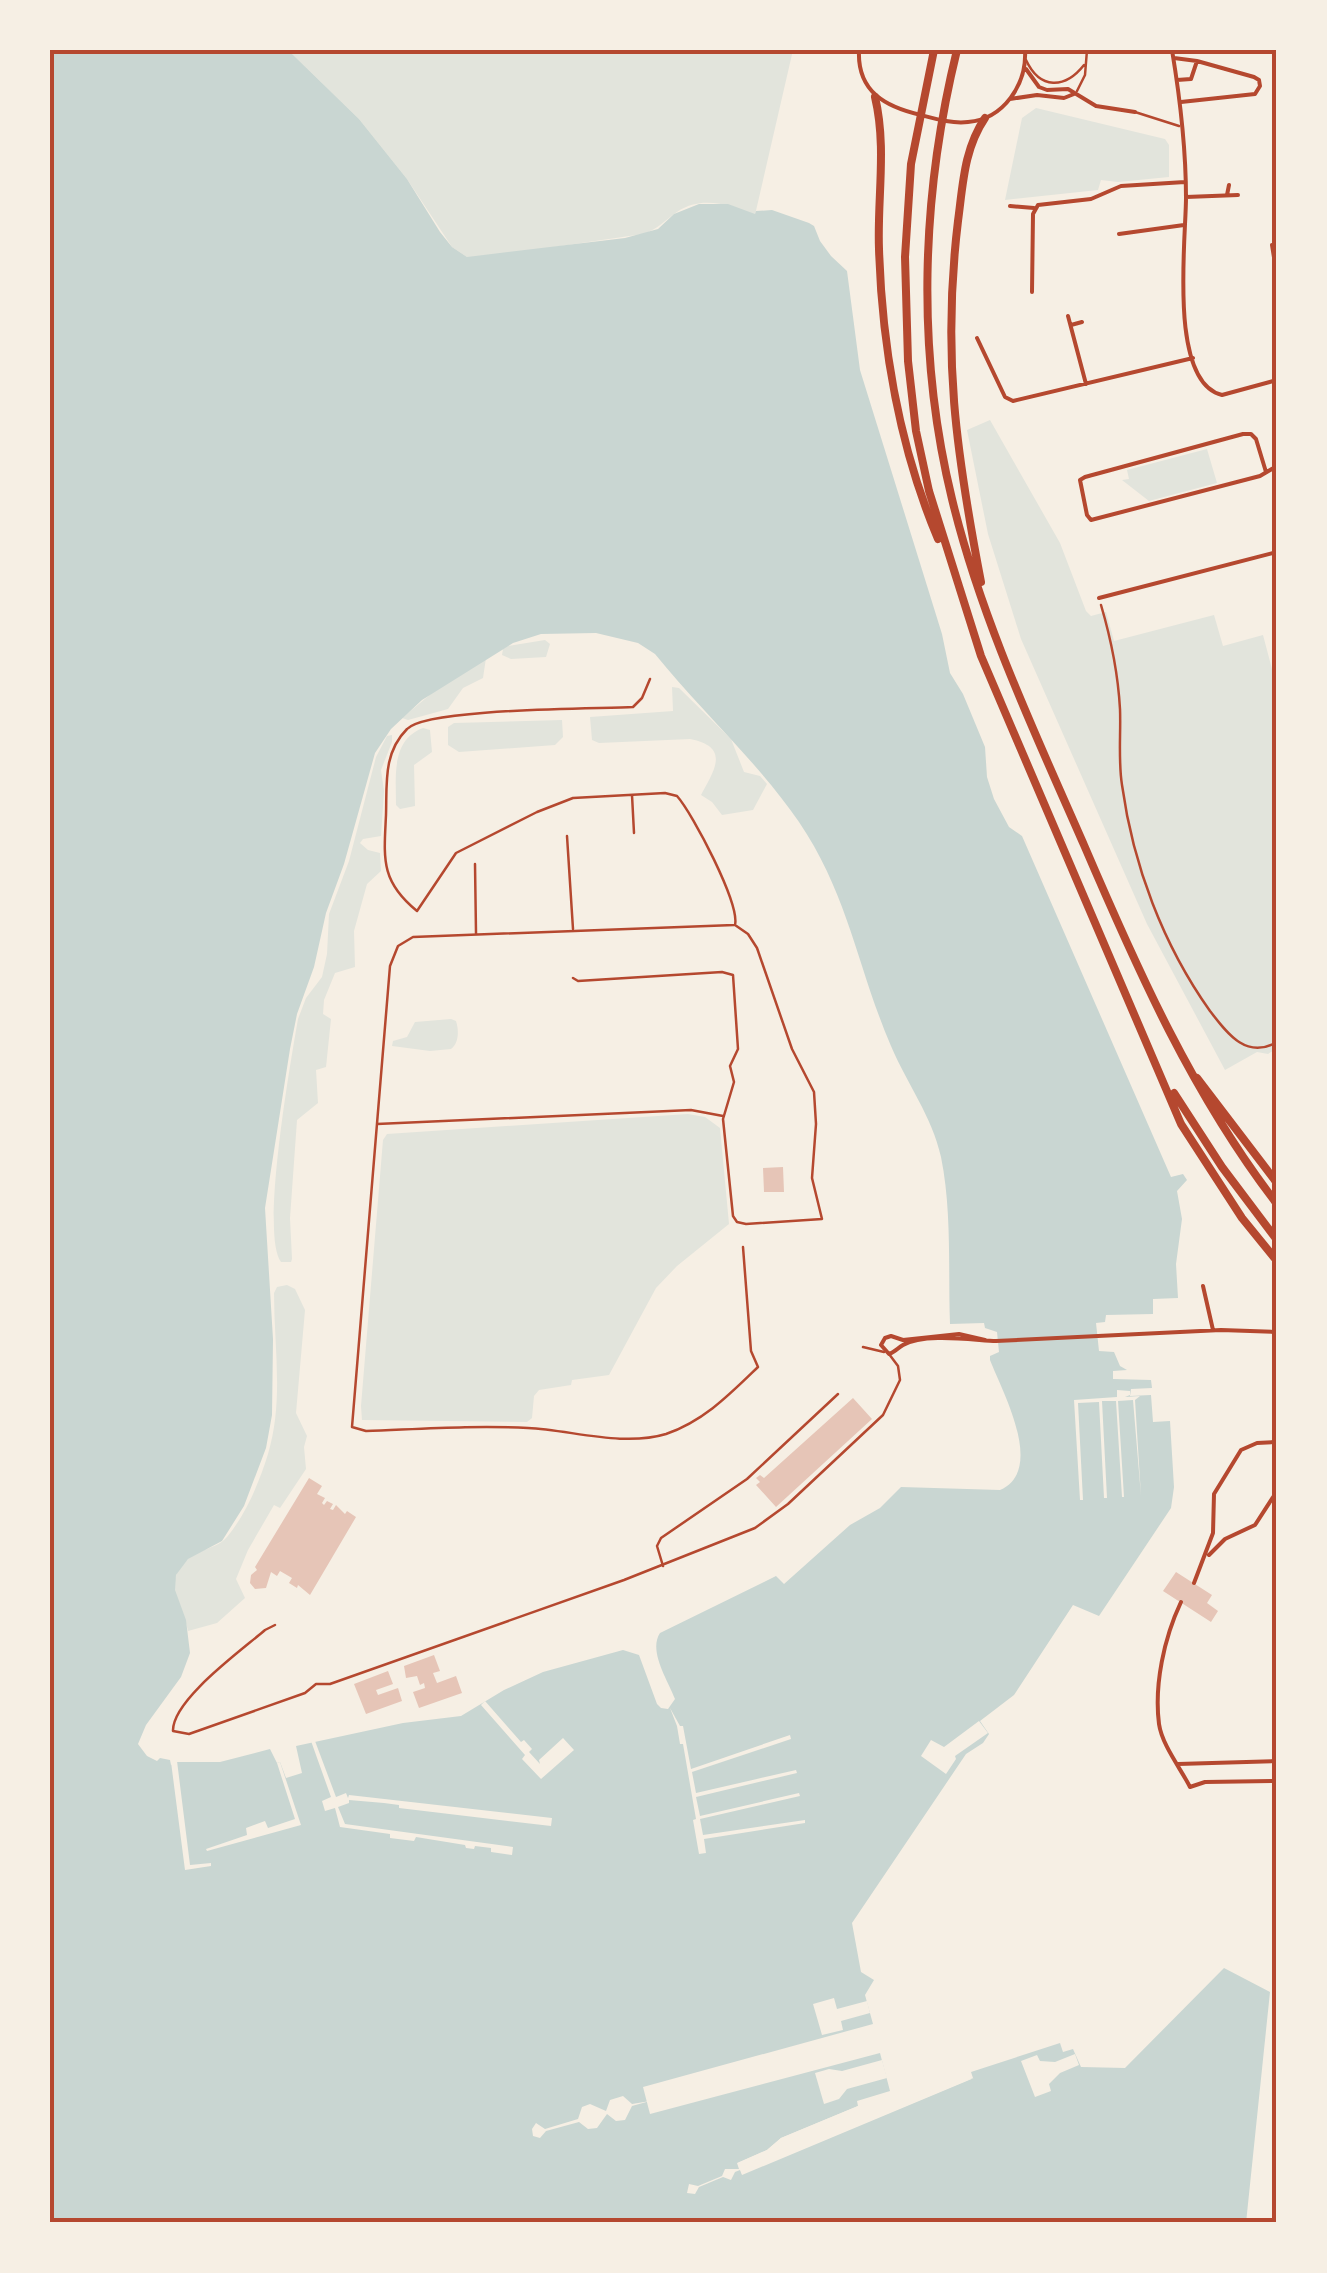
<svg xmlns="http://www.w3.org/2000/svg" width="1327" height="2273" font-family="'Asap Condensed',sans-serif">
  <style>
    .green { fill: #e2e4dc }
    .water { fill: #c9d6d2; fill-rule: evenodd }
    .pier { fill: #f6efe4 }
    .building { fill: #e6c5b7 }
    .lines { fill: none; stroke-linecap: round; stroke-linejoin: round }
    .path { stroke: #b5482f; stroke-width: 2.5 }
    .service { stroke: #b5482f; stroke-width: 2.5 }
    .minor { stroke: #b5482f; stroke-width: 4 }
    .motorway { stroke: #b5482f; stroke-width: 8 }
    .neatline { fill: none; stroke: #b5482f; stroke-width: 4 }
  </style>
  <rect width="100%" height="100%" fill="#f6efe4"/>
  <path class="green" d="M288 50H793L755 215C730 205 702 195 677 212 664 221 658 229 643 234L479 258 467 257 452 247 407 179 359 119Z
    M1036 108 1165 139 1169 145V177L1118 182 1101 180 1098 190 1005 200 1022 118Z
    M990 420 1060 543 1086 611 1091 616 1106 612 1114 641 1214 615 1223 646 1263 635 1277 688V1048L1268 1054 1257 1052 1225 1070 1147 924 1021 639 988 534 967 430Z
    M1207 449 1217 483 1149 501 1122 480 1129 479 1127 470Z
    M545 640 550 644 546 657 511 659 502 655 503 649 508 646Z
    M486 658 483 678 463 688 448 709 408 720 402 718 432 693Z
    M672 687 679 688 731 739 744 772 760 776 767 784 753 810 722 815 712 802 701 795C713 772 732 747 690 739L599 743 592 740 590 717 673 711Z
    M562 720 563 737 555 745 459 752 448 745V727L454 723Z
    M423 728 430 730 432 752 414 765 415 806 400 809 396 805C396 776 391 740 423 728Z
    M392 735V742L381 770 384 791 381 836 363 839 360 843 368 850 380 853 381 871 367 884 354 931 355 967 335 973 324 1000 323 1014 331 1019 326 1067 316 1070 318 1103 297 1120 290 1218 292 1259 291 1262H281C260 1235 291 1060 298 1019L306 998 322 977 327 954 329 914 349 861 376 757 387 736Z
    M451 1019 456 1021C459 1030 459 1043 451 1049L430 1051 392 1046 393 1041 407 1037 415 1022Z
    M688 1114 705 1117 720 1128 729 1224 677 1266 656 1288 609 1375 572 1380 571 1385 539 1390 534 1396 532 1418 527 1422 362 1420 361 1406 383 1140 387 1134Z
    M287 1285 295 1289 305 1310 296 1413 307 1436 304 1447 306 1469 280 1508 274 1505 248 1550 236 1579 245 1598 217 1623 188 1631C185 1614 171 1596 175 1579 182 1549 215 1552 227 1537 246 1514 259 1483 268 1454 284 1401 274 1347 274 1293L277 1287Z"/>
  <path class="water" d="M50 50H288L359 119 407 179 440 232 452 247 467 257 625 238 658 229 674 214 699 204H728L755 214 756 211 772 210 809 223 814 226 820 241 831 256 847 271 860 370 942 634 950 673 963 694 985 747 987 777 994 799 1009 827 1022 836 1171 1177 1183 1174 1187 1180 1177 1191 1182 1219 1176 1264 1178 1298 1153 1299V1314L1106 1315 1105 1322 1096 1323 1099 1351 1114 1352 1120 1366 1127 1370 1113 1371V1379L1151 1380 1152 1388 1131 1389 1130 1396 1151 1395 1153 1422 1170 1421 1174 1487 1171 1508 1099 1616 1073 1605 1014 1695 980 1721 989 1734 983 1743 966 1754 852 1923 861 1972 874 1980 865 1995 873 2024 643 2087 650 2114 880 2053 890 2091 857 2101 858 2106 781 2138 767 2150 738 2163 742 2174 973 2078 971 2072 1060 2043 1063 2052 1073 2049 1081 2067 1125 2068 1224 1968 1270 1992 1246 2223H50ZM596 633 638 643 655 654C701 711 757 761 799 822 849 896 857 967 891 1046 907 1084 932 1116 941 1157 952 1211 948 1269 950 1324L984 1323 985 1328 997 1332 999 1352 990 1356V1360C1002 1391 1046 1470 1000 1490L901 1487 880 1508 850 1525 784 1584 776 1576 660 1633C648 1651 668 1680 675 1699L668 1709 661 1708 657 1704 639 1655 623 1650 543 1672 504 1690 461 1716 403 1723 296 1746 302 1773 286 1778 280 1762 277 1763 270 1749 220 1762H177L171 1765 170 1760 160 1758 157 1761 147 1756 138 1744 146 1725 181 1677 190 1653 186 1620 175 1590 176 1575 188 1559 222 1541 244 1506 266 1448 272 1415 273 1339 265 1208 290 1049 297 1014 314 967 326 913 344 864 375 753 391 729 422 700 513 643 541 634Z"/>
  <path class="pier" d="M1117 1390 1130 1391V1395L1125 1397 1140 1396 1135 1400 1141 1496 1133 1400 1118 1401 1124 1497H1122L1116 1401H1102L1107 1498H1104L1099 1402 1078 1403 1083 1500H1080L1074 1400 1117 1397Z
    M485 1701 521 1742 524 1740 532 1749 529 1752 540 1764 539 1760 563 1738 574 1750 541 1779 522 1759 525 1755 481 1705Z
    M670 1708 680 1726H683L691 1769 790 1735 791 1739 692 1772 696 1793 796 1770 797 1773 696 1797 700 1816 799 1793 800 1796 700 1819 703 1835 805 1820V1823L704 1839 706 1853 699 1854 693 1820 696 1819 683 1744H680L677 1726Z
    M979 1721 988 1733 955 1756 956 1759 946 1774 921 1756 931 1740 944 1747Z
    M311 1741H315L336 1797 346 1793 348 1798 349 1795 552 1818 551 1826 399 1808V1805L384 1803 349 1800V1803L338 1807 345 1824 513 1847 512 1855 491 1852V1848L475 1846 474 1849 466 1848 465 1845 416 1837 414 1841 390 1838V1834L340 1827 335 1808 325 1811 322 1801 331 1797Z
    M177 1761 190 1865 211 1863V1866L185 1870 171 1762Z
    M280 1762 301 1825 207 1851 206 1849 247 1835 246 1828 265 1821 268 1828 295 1819 277 1763Z
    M834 1998 837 2009 867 2001 870 2013 841 2021 843 2030 822 2035 813 2004Z
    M1075 2054 1079 2065 1060 2073 1049 2084 1051 2091 1035 2097 1021 2061 1037 2055 1040 2061 1055 2062Z
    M882 2060 887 2078 847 2089 839 2099 824 2104 815 2073 829 2069 842 2071Z
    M974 2078 742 2175 740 2170 735 2172 731 2180 723 2177 699 2187 695 2194 687 2193 689 2184 698 2186 722 2176 725 2169H739L737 2163 767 2150 781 2138 858 2106H862L859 2111 783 2143 769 2154 744 2166 745 2168 942 2086Z
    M623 2096 632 2104 650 2101 632 2106 625 2120 616 2121 607 2114 597 2128 588 2129 579 2122 546 2131 540 2138 533 2136 532 2129 536 2123 545 2129 578 2119 582 2107 590 2104 606 2111 610 2100Z"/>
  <path class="building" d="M783 1167 784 1192H764L763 1168Z
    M853 1398 872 1419 776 1507 756 1485 760 1482 756 1478 760 1475 764 1478Z
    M309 1478 322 1486 317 1494 325 1498 322 1503 324 1505 327 1501 333 1504 330 1509 333 1510 336 1505 345 1514 347 1511 356 1517 310 1595 298 1585 297 1588 289 1583 292 1578 280 1571 277 1576 271 1572 266 1588 255 1589 250 1583 251 1575 257 1570 255 1567Z
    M1176 1572 1212 1595 1207 1603 1218 1611 1211 1622 1163 1591Z
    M434 1655 440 1671 433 1673 437 1683 456 1676 462 1693 419 1708 413 1692 425 1688 424 1683 420 1685 417 1676 406 1678 404 1666Z
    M388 1671 393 1684 376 1690 378 1695 398 1688 402 1701 366 1714 354 1684Z"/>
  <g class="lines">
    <path class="path" d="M1101 605C1111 639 1118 673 1120 709 1121 734 1118 760 1122 785 1133 865 1163 945 1210 1011 1227 1033 1246 1060 1277 1042"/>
    <path class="service" d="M1026 60C1040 90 1065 89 1084 65
      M1077 91 1085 75 1087 50
      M1135 112 1179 126
      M632 795 634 833
      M567 836 573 929
      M475 864 476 933
      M734 925 413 937 398 946 390 966 352 1427 366 1431C420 1429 475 1425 528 1428 571 1430 623 1447 666 1434 704 1421 730 1394 758 1367L751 1351 743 1247
      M573 978 578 981 722 972 733 975 738 1049 730 1066 734 1082 723 1119 733 1216 737 1222 746 1224 822 1219 812 1178 816 1124 814 1092 792 1049 757 948 748 934 735 925C740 904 693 814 677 796L665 793 573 798 537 812 456 853 417 911C380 881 384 858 386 815 387 784 383 753 407 729 426 708 595 709 633 707L642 698 650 679
      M377 1124 691 1110 723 1116
      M863 1347 884 1352
      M663 1566 657 1546 661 1538 747 1479 838 1394
      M275 1625 265 1630C242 1650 172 1700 173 1731L189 1734 305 1693 316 1684H330L624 1580 755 1528 788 1504 883 1415 900 1380 898 1366 889 1354"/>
    <path class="minor" d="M859 50C857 92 886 107 921 115 936 119 953 124 968 122 1004 119 1027 84 1025 50
      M1172 50C1180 98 1186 149 1186 198 1186 239 1168 382 1222 395L1277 380
      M1174 58 1197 61 1254 77 1259 80 1260 86 1255 94 1181 102
      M1026 69 1039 87 1047 90 1068 89 1096 106 1135 112
      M1177 80 1191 79 1197 61
      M1010 99 1037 95 1064 98 1074 94
      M1227 195 1229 185
      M1186 197 1238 195
      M1010 206 1034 208
      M1119 234 1184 225
      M1272 245 1277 276
      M1032 292 1033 214 1038 205 1091 199 1121 186 1185 182
      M1068 316 1086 384
      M1071 325 1082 322
      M977 338 1005 397 1013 401 1193 358
      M1266 472 1256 439 1251 434H1243L1085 477 1080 480 1087 515 1091 520 1260 476 1277 466
      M1099 598 1277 552
      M1203 1286 1213 1330
      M985 1340 959 1334 903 1340 891 1336 885 1338 881 1345 889 1354C894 1352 898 1348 903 1345 924 1333 972 1340 996 1341L1221 1330 1277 1332
      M1209 1555 1225 1539 1255 1525 1277 1491
      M1194 1583 1213 1533 1214 1494 1241 1450 1257 1443 1277 1442
      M1181 1602C1164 1638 1154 1685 1159 1724 1162 1745 1181 1769 1190 1787L1205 1782 1277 1781
      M1178 1764 1277 1761"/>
    <path class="motorway" d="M934 50 911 164 905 257 908 361 916 431 929 491 981 656 1181 1124 1242 1218 1277 1261
      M957 50C921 196 916 352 952 499 981 619 1035 733 1084 845 1138 971 1193 1095 1277 1204
      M875 97C887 147 877 199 879 249 882 347 900 449 938 539
      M981 582C956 452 942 354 958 221 963 184 964 149 985 118
      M1197 1078 1277 1183
      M1174 1093 1222 1167 1277 1240"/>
  </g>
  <rect width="1327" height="2273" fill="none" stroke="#f6efe4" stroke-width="105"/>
  <rect x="52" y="52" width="1222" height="2168" class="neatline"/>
</svg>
